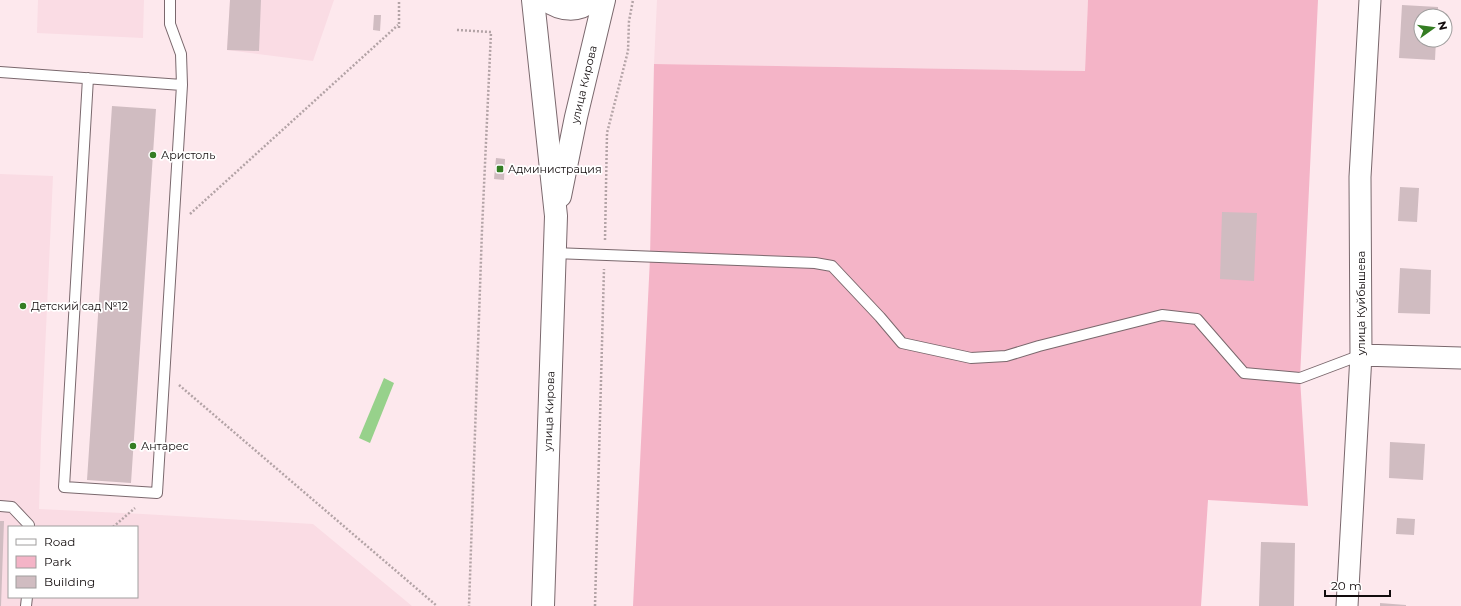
<svg xmlns="http://www.w3.org/2000/svg" width="1461" height="606" font-family="Montserrat,sans-serif">
  <style>
    .built { fill: #fadce4; fill-rule: evenodd }
    .green { fill: #f4b4c7 }
    .water { fill: #97d18b }
    .building { fill: #d0bcc1 }
    .lines { fill: none; stroke-linecap: round; stroke-linejoin: round }
    .service-casing { stroke: #7a686d; stroke-width: 12 }
    .minor-casing { stroke: #7a686d; stroke-width: 23 }
    .primary-casing { stroke: #7a686d; stroke-width: 24 }
    .path { stroke: #b3a3a6; stroke-width: 2.5; stroke-dasharray: 2 2; stroke-linecap: butt }
    .service { stroke: #fff; stroke-width: 10 }
    .minor { stroke: #fff; stroke-width: 21 }
    .primary { stroke: #fff; stroke-width: 22 }
    .poi-dot { fill: #347d23; stroke: #fff; stroke-width: 1.5 }
    .labels { text-anchor: middle; stroke-width: 3.5; stroke-linejoin: round; paint-order: stroke }
    .street-label { font-size: 11px; fill: #120c0d; stroke: #fff }
    .poi-label { font-size: 11px; fill: #120c0d; stroke: #fff; text-anchor: start }
  </style>
  <rect width="100%" height="100%" fill="#fde8ed"/>
  <path class="built" d="M38 0H144L143 38 37 33Z
    M230 0H334L313 61 227 50Z
    M657 0H1088L1085 71 654 64Z
    M0 174 53 176 41 439 39 509 143 514 313 524 412 606H0ZM9 527H137V597H9Z"/>
  <path class="green" d="M1088 0H1318L1300 378 1308 506 1208 500 1201 606H633L650 258 654 64 1085 71Z"/>
  <path class="water" d="M384 378 394 383 370 443 359 438Z"/>
  <path class="building" d="M230 0H261L259 51 227 50Z
    M1402 5 1438 7V16H1421V40H1436L1435 60 1399 58Z
    M374 15H381L380 31 373 30Z
    M112 106 156 109 131 483 87 480Z
    M496 158 505 159 504 180 494 179Z
    M1400 187 1419 188 1417 222 1398 221Z
    M1222 212 1257 213 1254 281 1220 279Z
    M1400 268 1431 270 1430 314 1398 313Z
    M1390 442 1425 444 1423 480 1389 478Z
    M1397 518 1415 519 1414 535 1396 534Z
    M0 521H4L1 606H0Z
    M1261 542 1295 543 1294 606H1259Z
    M1380 603 1406 605V606H1380Z"/>
  <g class="lines">
    <g class="service-casing">
      <path id="service" d="M0 72 182 85
        M88 78 64 487 157 493 182 85 181 54 170 24V0
        M554 253 815 263 832 266 880 317 902 343 971 358 1006 356 1039 346 1162 315 1197 319 1244 373 1300 378 1361 355
        M0 506 12 507 29 525V527
        M26 606 27 597"/>
    </g>
    <g class="minor-casing">
      <path id="minor" d="M1361 355 1461 358
        M1347 606 1361 355 1360 177 1370 0"/>
    </g>
    <g class="primary-casing">
      <g id="primary">
        <path d="M533 0 556 216 543 606"/>
        <path d="M546 0C560 10 578 13 592 0"/>
        <path id="s1" d="M560 196 576 117 604 0"/>
      </g>
    </g>
    <path class="path" d="M399 28V0
      M457 30 491 32 482 230 469 606
      M190 214 398 25
      M605 240 607 133 628 51 629 21 633 0
      M179 385 437 606
      M113 527 135 508
      M595 606 604 269"/>
    <use href="#service" class="service"/>
    <use href="#minor" class="minor"/>
    <use href="#primary" class="primary"/>
  </g>
  <g class="poi-dot">
    <circle cx="153" cy="155" r="4"/>
    <rect x="496" y="165" width="8" height="8" rx="2"/>
    <circle cx="23" cy="306" r="4"/>
    <circle cx="133" cy="446" r="4"/>
  </g>
  <g class="labels">
    <g class="street-label">
      <text dy="4" stroke="none"><textPath href="#s1" startOffset="114">улица Кирова</textPath></text>
      <text transform="translate(1361 303) rotate(-90)" y="4">улица Куйбышева</text>
      <text transform="translate(549 411) rotate(-88)" y="4">улица Кирова</text>
    </g>
    <g class="poi-label">
      <text x="161" y="159">Аристоль</text>
      <text x="508" y="173">Администрация</text>
      <text x="31" y="310">Детский сад №12</text>
      <text x="141" y="450">Антарес</text>
    </g>
  </g>
  <rect x="8" y="526" width="130" height="72" fill="#ffffff" stroke="#a09e9e"/>
  <rect x="16" y="539" width="20" height="6" fill="#ffffff" stroke="#a09e9e"/>
  <text x="44" y="546" font-size="12" fill="#120c0d">Road</text>
  <rect x="16" y="556" width="20" height="12" fill="#f4b4c7" stroke="#a09e9e"/>
  <text x="44" y="566" font-size="12" fill="#120c0d">Park</text>
  <rect x="16" y="576" width="20" height="12" fill="#d0bcc1" stroke="#a09e9e"/>
  <text x="44" y="586" font-size="12" fill="#120c0d">Building</text>
  <g transform="translate(1433 28) rotate(76)"><circle r="19" fill="#ffffff" stroke="#a09e9e"/>
  <path d="M0-3L7 15L0 10L-7 15Z" fill="#347d23"/>
  <text y="-6" font-size="11" font-weight="bold" text-anchor="middle" fill="#120c0d">N</text>
  </g>
  <path d="M1325 590v6h65v-6" fill="none" stroke="#120c0d" stroke-width="2"/>
  <text x="1331" y="590" font-size="12" fill="#120c0d" stroke="#ffffff" stroke-width="3" paint-order="stroke">20 m</text>
</svg>
